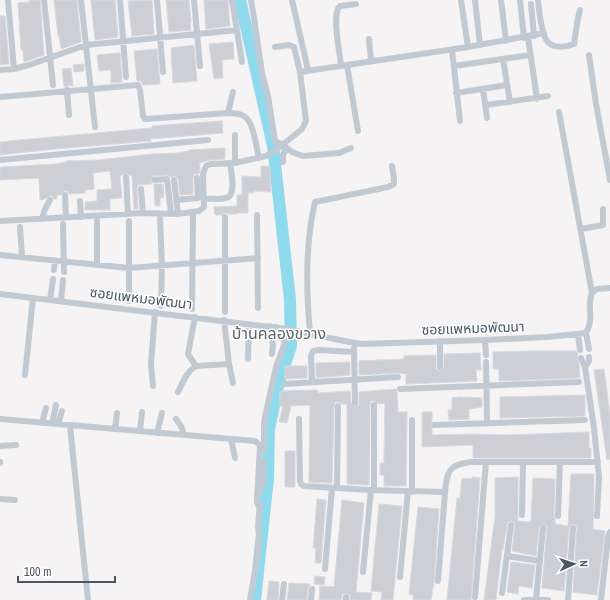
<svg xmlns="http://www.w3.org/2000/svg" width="610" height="600" font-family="'Archivo Narrow','Noto Sans Thai',sans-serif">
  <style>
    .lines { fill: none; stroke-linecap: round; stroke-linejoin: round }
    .river { stroke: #90daee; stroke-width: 12 }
    .building { fill: #cdcfd5; stroke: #d7d9de }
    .minor { stroke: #c1cad2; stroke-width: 6 }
    .labels { text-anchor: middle; stroke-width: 3; stroke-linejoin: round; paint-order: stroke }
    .street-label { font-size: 14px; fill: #4a5661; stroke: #fff }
    .quarter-label { font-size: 16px; fill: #5f6368; stroke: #fff }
  </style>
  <rect width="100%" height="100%" fill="#f5f3f3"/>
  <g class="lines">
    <path class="river" d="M240 0 273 146 290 300 291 346 279 382 269 429 268 478 255 600"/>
  </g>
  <path class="building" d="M29 0H40L44 55 24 62 23 50H21L18 3 29 2Z
    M54 0H77L81 42 61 49 59 36H58Z
    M91 0H115L118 37 95 40Z
    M152 0 154 34 132 36 128 1Z
    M166 0H189L191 22H190L191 30 169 32Z
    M204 0H228L230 26 206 29Z
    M0 16H5L9 64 0 65Z
    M233 42 234 59 222 60 223 78 214 79 209 44Z
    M194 45 197 81 173 83 171 48Z
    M157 49 160 84 143 85 141 81H137L134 51Z
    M120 53 122 82 111 83V70L99 71 97 55Z
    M84 64V71L74 72 73 65Z
    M71 68 73 86H67L64 87 62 69Z
    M222 121 223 133 150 139 151 141 55 149 0 155V142L9 141 152 128V126Z
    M225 148V159L211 160 199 163 200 169 199 174H194L193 178V194L180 195 178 179 175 176 171 177 167 175 153 176 150 180 152 184 138 185 137 189 138 209H134L132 176 126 173 120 176 122 198 110 199V210H85V202L97 201V190L112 189 110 171 93 173 94 189 85 190V193L69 194 67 191H64L61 195H57V199H54L52 196H50L45 199 40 200 39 178 0 180V168L2 167 55 164 66 162V161L99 160 152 154 177 153 189 151V150Z
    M261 166H270L271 192 254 191V193H248V213H237V214H229L225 213 221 215H215L214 207 237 206V195H242V176L261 177Z
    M154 184H163L164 195 163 198H160V206H155Z
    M532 351H576L578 354 577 358 579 364 580 378 499 381V369H493V352Z
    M480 353 481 370H476L477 381 406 384V374L398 373 359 375V361L404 359V356L436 355V369L440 371 444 367V354Z
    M350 362V375L316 378V363Z
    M285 366H307V378L285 379Z
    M604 369 610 414V459L607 460 594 370Z
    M396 389 397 392 398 412H407L406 486H384V475H380V463H384L385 403 378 404 374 401H371L370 405 369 485 347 484V404H342L338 402H335L334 406 332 483 309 482 310 405 291 406 287 423 279 422 283 406H280V391L317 390 318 393 350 391 351 403 355 407 359 405V392Z
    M585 395V416L500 418V397Z
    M460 397 482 398V407L469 409V419L449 420 448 410H452V398Z
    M422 412H432V421L430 425 432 429V435L472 434 506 435 589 432V448H591V458H473V445L422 447Z
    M285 451H295V487H285Z
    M571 474H594L593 529 605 531 597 595 573 592 577 528 576 525 571 524 569 528 564 591 542 588 547 526 543 524 539 527 536 556 512 551 515 525 514 522 511 521 508 522 507 524 503 549H502L496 600H484L495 517V478L518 477V521L531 522 533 478 555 479 554 516 555 520V524L568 526Z
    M472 477 480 478 471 600H447L457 498H460L462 478 472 479Z
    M317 499 326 500 321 563H315L316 548H313Z
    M342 500 364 503 356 592 372 593 371 600H350V595L346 593 342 594V600H319L320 586 334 587Z
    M379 504 402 506 393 600H381L382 592 371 591Z
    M418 507 439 509 434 583 431 600H413V595L409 594Z
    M511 562 535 565 532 588 519 586 518 594 507 592Z
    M315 576 325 577 324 585 314 584Z
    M269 581 279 582 278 600H267Z
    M289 583 310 584 308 589 307 600H287Z"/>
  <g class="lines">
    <path class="minor" d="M8 0 14 69
      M44 0 53 85
      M81 0 95 127
      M120 0 126 77
      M157 0 163 72
      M194 0 200 66
      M232 0 242 62
      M251 0 254 18 262 73 268 96 275 141 283 145 292 152 303 156 339 153 351 148
      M292 0 308 70
      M461 0 468 47
      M475 0 480 45
      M501 0 506 41
      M520 0 524 38
      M538 0C539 10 541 33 547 41 552 49 567 47 574 44L578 18 580 10
      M531 4 534 36
      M528 37 537 99
      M369 39 371 61
      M275 47 289 45 294 47 300 72
      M452 50 460 121
      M589 55 596 104 610 180
      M503 59 510 102
      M341 65C340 53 331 14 340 6L356 4
      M347 65 358 131
      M454 66 530 55
      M0 70 14 69 29 65 86 45 237 30
      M483 89 487 118
      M67 90 69 115
      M456 93 507 85
      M0 97 138 85 140 90 143 116 145 119 228 113C234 113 239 113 244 116 254 122 256 147 259 158
      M486 105 548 96
      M559 112 592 293
      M228 113 233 92
      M0 160 208 140
      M283 162V155L286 148
      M235 163V135
      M126 177 128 214
      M154 180 167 179 171 213
      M174 180 178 214
      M141 189 143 213
      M65 195 66 217
      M204 199C211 198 219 200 226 198 237 196 231 171 230 163
      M176 200 198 198 197 178
      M80 201 81 217
      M257 215 258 308
      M225 217V312
      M42 219 45 209 50 200
      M160 219 162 265 161 306
      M0 221 143 213 178 214 199 211 204 207 203 174 206 166 211 164 235 163 266 156 281 146 302 129 306 121 300 72 468 47 544 33
      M97 221V265
      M63 224 64 272
      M20 227 22 257
      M581 229 603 225V209
      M0 255 129 268 258 258
      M54 270 55 261
      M0 294 279 328C307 332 334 340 362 344L485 340 547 337 586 333C595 318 586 306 592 293L597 289 610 288
      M50 300 53 279
      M61 301 63 280
      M129 301V221
      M192 309 193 216
      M195 317 188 354 196 366
      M270 326 273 345 272 354
      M310 333C306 290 305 244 315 202L388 187 394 184V179L392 166
      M586 333 589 349
      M578 334 580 350
      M485 340 486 355
      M440 341V367
      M354 348 355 403
      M581 358 585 367 594 428 599 477 597 516
      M248 359 249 324
      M486 362 487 423
      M229 364 233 383
      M585 367 589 361V357
      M25 375 33 298
      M312 382 311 356 313 351 319 350 354 352
      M284 384 398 377
      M153 386 151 364 155 312
      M400 389 579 382
      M178 392C183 382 187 371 196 366L229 364 224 320
      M0 419 255 441 260 445 257 502 258 505 260 506
      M176 419 181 426 184 435
      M299 419 300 481 301 484 304 486 371 490 445 492C447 472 448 465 470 462H598
      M42 423 46 408
      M52 424 56 405
      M58 424 62 411
      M434 425 585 420
      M70 426 88 600
      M115 429 117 413
      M140 431 142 412
      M157 433 162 413
      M231 439 235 458
      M0 446 16 445
      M264 451V426L265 417 276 367 285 342 275 327
      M0 462V463
      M337 488 338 406
      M260 490 263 481 264 462
      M374 490V405
      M412 492V420
      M0 499 15 500
      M522 515 523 462
      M558 516 560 462
      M507 556 540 561
      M325 569 332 488
      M363 572 371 490
      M400 577 408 491
      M438 581 445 492
      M502 593 511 525
      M475 597 486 462
      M536 599 543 528
      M250 600 257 560 259 535 258 526 260 503
      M282 600 284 584
      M311 600 312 589
      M346 600V597
      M524 600H548
      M568 600 573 528
      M601 600 608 537 610 532"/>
  </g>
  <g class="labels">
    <g class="street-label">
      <text transform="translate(141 298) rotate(7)" y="5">ซอยแพหมอพัฒนา</text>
      <text transform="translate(473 328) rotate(-2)" y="5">ซอยแพหมอพัฒนา</text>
    </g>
    <g class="quarter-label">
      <text x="279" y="339">บ้านคลองขวาง</text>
    </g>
  </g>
  <g transform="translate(574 564) rotate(87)" stroke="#ffffff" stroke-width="3" paint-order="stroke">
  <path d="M0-3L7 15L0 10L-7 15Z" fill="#4a5661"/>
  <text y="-6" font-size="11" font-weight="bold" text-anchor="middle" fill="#4a5661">N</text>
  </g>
  <path d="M18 576v6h97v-6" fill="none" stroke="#4a5661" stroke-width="2"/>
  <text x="24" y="576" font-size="12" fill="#4a5661" stroke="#ffffff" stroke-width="3" paint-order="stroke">100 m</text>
</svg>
